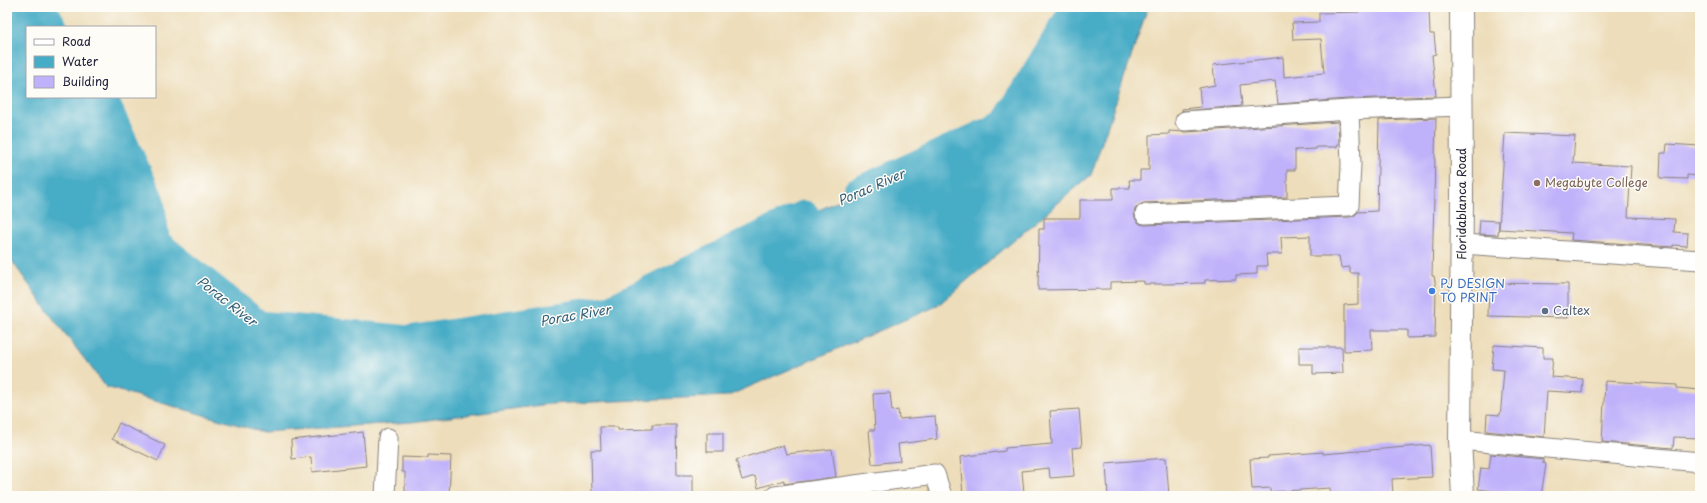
<svg xmlns="http://www.w3.org/2000/svg" width="1707" height="503" font-family="'Playpen Sans',sans-serif">
  <style>
    .water { fill: #47acc6; stroke: #346780 }
    .lines { fill: none; stroke-linecap: round; stroke-linejoin: round }
    .river { stroke: #47acc6; stroke-width: 33 }
    .building { fill: #bfb1fa }
    .minor-casing { stroke: #88807a; stroke-width: 21 }
    .major-casing { stroke: #88807a; stroke-width: 24 }
    .minor { stroke: #fff; stroke-width: 19 }
    .major { stroke: #fff; stroke-width: 22 }
    .education-dot { fill: #8d6e63; stroke: #fdfcf7; stroke-width: 1.5 }
    .shop-dot { fill: #3f7fe0; stroke: #fdfcf7; stroke-width: 1.5 }
    .service-dot { fill: #5c6f8a; stroke: #fdfcf7; stroke-width: 1.5 }
    .labels { text-anchor: middle; stroke-width: 3; stroke-linejoin: round; paint-order: stroke }
    .education-label { font-size: 12px; fill: #785e54; stroke: #fdfcf7; text-anchor: start }
    .street-label { font-size: 12px; fill: #22223b; stroke: #fdfcf7 }
    .shop-label { font-size: 12px; fill: #366cbe; stroke: #fdfcf7; text-anchor: start }
    .service-label { font-size: 12px; fill: #4e5e75; stroke: #fdfcf7; text-anchor: start }
    .water-label { font-size: 13px; font-style: italic; fill: #33607a; stroke: #fdfcf7 }
  </style>
  <rect width="100%" height="100%" fill="#fdfcf7"/>
  <filter id="ink" filterUnits="userSpaceOnUse"><feTurbulence type="fractalNoise" baseFrequency=".025" numOctaves="2"/><feDisplacementMap in="SourceGraphic" scale="8" xChannelSelector="R" yChannelSelector="G"/><feConvolveMatrix kernelMatrix="1 2 1 2 8 2 1 2 1" color-interpolation-filters="sRGB"/></filter>
  <filter id="wash" filterUnits="userSpaceOnUse"><feTurbulence type="fractalNoise" baseFrequency=".012" numOctaves="4" result="noise"/><feDisplacementMap in="SourceGraphic" scale="16" xChannelSelector="R" yChannelSelector="G"/><feGaussianBlur stdDeviation="0.9" result="paint"/><feColorMatrix in="noise" values="0 0 0 0 0 0 0 0 0 0 0 0 0 0 0 0 0 1.4 0 .05"/><feComposite in="paint" operator="in"/></filter>
  <g filter="url(#wash)">
    <rect width="100%" height="100%" fill="#edddba"/>
    <path class="water" d="M7 7H38L51 27H27V97H99L104 105 154 244 216 308 303 346 496 338 656 301 769 233 860 191 982 139 1039 83 1072 7H1148L1091 175 937 306 728 396 550 404 412 422 263 432 106 387 46 309 7 254Z"/>
    <g class="lines">
      <path class="river" d="M38 7 51 27
        M99 97 104 105 148 201 154 244 258 327 409 342 611 311 804 217
        M859 193 1006 126 1078 7"/>
    </g>
    <g id="blocks">
      <path class="building" d="M1359 7H1425V11H1429L1430 34H1434L1436 54 1432 55 1436 96 1348 99 1278 104 1275 81 1240 85 1242 106 1182 111V109L1201 107 1199 88 1215 85 1213 65 1283 57 1284 77 1324 73 1321 39 1293 40 1292 23 1319 22V13L1359 12Z
        M1436 118 1432 276H1434L1436 287 1435 337 1407 338V330H1371L1372 350 1344 351V305L1358 304V273H1350V267L1341 268 1339 256H1310V236L1281 237 1282 254H1266L1267 266H1257V274L1236 275V279L1205 280V283L1166 284H1144V281L1110 282V289L1038 290 1039 229H1044V218H1080V200H1113V188H1130L1129 180H1140V170H1149V135L1169 134V131L1186 132 1338 122 1339 144 1337 145V147H1316V149L1295 150V170H1287V197L1144 203 1139 205 1135 209 1134 214 1136 220 1140 224 1145 225 1349 217 1354 216 1358 212 1377 211 1379 120Z
        M1505 133 1575 136 1573 163 1631 166 1628 217 1675 219 1674 232 1688 233 1687 246 1673 245V247L1571 240 1572 233 1499 229Z
        M1667 144 1700 146V176L1687 175V179L1660 178 1661 153H1666Z
        M1480 220 1499 221 1498 235 1479 234Z
        M1489 283 1568 284V318L1488 316Z
        M1494 345 1543 348V358H1553L1551 377 1583 379 1582 393 1547 391 1544 437 1486 431 1487 414 1500 415 1501 407 1504 370 1492 369Z
        M1299 347H1342L1343 373 1313 374V364H1299Z
        M1605 381 1677 385V388L1700 390 1699 438 1674 437 1673 448 1602 442Z
        M890 393 892 411 898 410 899 419 935 416 937 439 898 444 900 461 872 464 869 430H875L873 394Z
        M1079 409 1082 447 1072 448 1074 476 1050 478 1049 468 1022 471 1024 493 1019 494 1020 496H963L960 457 1005 451V448L1052 444 1050 411Z
        M119 423 165 445 158 461 112 439Z
        M652 425H676L677 475H693V496H592L591 450H601L600 427H618V430L652 429Z
        M363 432 366 466 312 472 311 457 292 459 291 440Z
        M707 433H723V452H707Z
        M783 445 786 454 832 449 836 477 784 484V480L758 488 755 476 742 480 736 460Z
        M1430 445 1432 477 1392 479 1393 496H1331L1330 488 1270 492V488L1252 489 1250 459 1268 458V456L1323 452V454Z
        M1491 454 1543 459V463L1546 464 1541 496H1508V493L1478 489 1481 468 1489 469Z
        M428 455 451 456 449 496H409V492H405V472H402V457L428 458Z
        M1166 458 1169 496H1108L1106 463Z"/>
    </g>
  </g>
  <g filter="url(#ink)">
    <use href="#blocks" fill-opacity="0" stroke="#88807a" stroke-width="1"/>
    <g class="lines">
      <g class="minor-casing">
        <path id="minor" d="M1185 121 1349 110 1462 106
          M1145 214 1349 206 1351 164 1349 110
          M1462 244 1700 260
          M1460 440 1700 462
          M385 496 388 438
          M775 496 935 474 942 496"/>
      </g>
      <g class="major-casing">
        <path id="major" d="M1461 7 1462 195 1460 440 1463 496"/>
      </g>
      <use href="#minor" class="minor"/>
      <use href="#major" class="major"/>
    </g>
  </g>
  <circle class="education-dot" cx="1537" cy="183" r="4"/>
  <circle class="shop-dot" cx="1432" cy="291" r="4"/>
  <circle class="service-dot" cx="1545" cy="311" r="4"/>
  <g class="labels">
    <g class="education-label">
      <text x="1545" y="187">Megabyte College</text>
    </g>
    <g class="street-label">
      <text transform="translate(1462 204) rotate(-90)" y="4">Floridablanca Road</text>
    </g>
    <g class="shop-label">
      <text x="1440" y="288">PJ DESIGN<tspan x="1440" dy="14">TO PRINT</tspan></text>
    </g>
    <g class="service-label">
      <text x="1553" y="315">Caltex</text>
    </g>
    <g class="water-label">
      <text transform="translate(871 187) rotate(-24)" y="5">Porac River</text>
      <text transform="translate(227 301) rotate(38)" y="5">Porac River</text>
      <text transform="translate(575 315) rotate(-10)" y="5">Porac River</text>
    </g>
  </g>
  <rect width="1707" height="503" fill="none" stroke="#fdfcf7" stroke-width="24"/>
  <rect x="26" y="26" width="130" height="72" fill="#fdfcf7" stroke="#a5a5ac"/>
  <rect x="34" y="39" width="20" height="6" fill="#ffffff" stroke="#a5a5ac"/>
  <text x="62" y="46" font-size="12" fill="#22223b">Road</text>
  <rect x="34" y="56" width="20" height="12" fill="#47acc6" stroke="#a5a5ac"/>
  <text x="62" y="66" font-size="12" fill="#22223b">Water</text>
  <rect x="34" y="76" width="20" height="12" fill="#bfb1fa" stroke="#a5a5ac"/>
  <text x="62" y="86" font-size="12" fill="#22223b">Building</text>
</svg>
